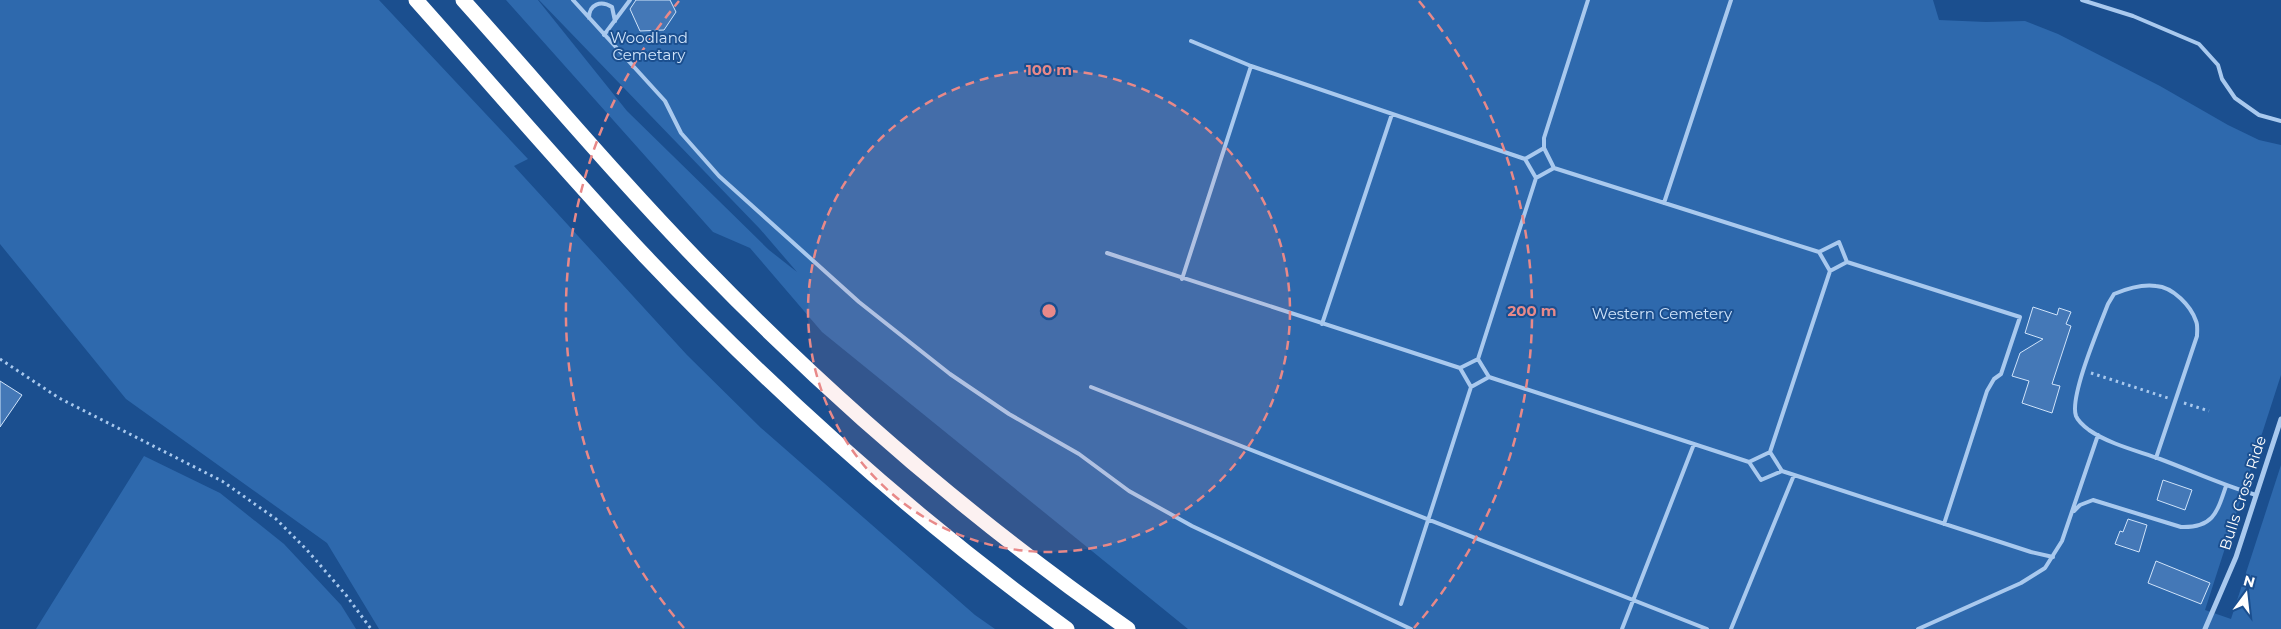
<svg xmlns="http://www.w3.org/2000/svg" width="2281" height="629" font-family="Montserrat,sans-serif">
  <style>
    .green { fill: #2e69ad }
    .building { fill: #4478b7; stroke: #cfe3fa }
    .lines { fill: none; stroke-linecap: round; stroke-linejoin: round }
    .path { stroke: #a9c9ee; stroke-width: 3; stroke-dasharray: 2.5 4; stroke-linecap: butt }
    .lane { stroke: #a9c9ee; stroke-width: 4 }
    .street { stroke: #a9c9ee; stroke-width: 5 }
    .highway { stroke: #fff; stroke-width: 15 }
    .ring { fill: none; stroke: #e88989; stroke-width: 2.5; stroke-dasharray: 9 6 }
    .labels { text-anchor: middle; stroke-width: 4; stroke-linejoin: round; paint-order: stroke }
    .park-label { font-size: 15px; fill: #cfe3fa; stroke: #1b4f8f }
    .street-label { font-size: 15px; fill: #fff; stroke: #1b4f8f }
    .centre { fill: #e88989; stroke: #1b4f8f; stroke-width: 2.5 }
    .ring-label { font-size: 15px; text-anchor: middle; font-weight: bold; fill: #e88989; stroke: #1b4f8f; stroke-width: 4; stroke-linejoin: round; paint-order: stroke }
  </style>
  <rect width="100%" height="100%" fill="#1b4f8f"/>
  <path class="green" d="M0 0H379L528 159 514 166 687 355 761 428 975 615 995 629H379L327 543 126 399 0 244Z
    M506 0H538L627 111 769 250 797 272 760 229 539 0H1933L1939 20 1986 22 2025 21 2058 34 2160 86 2228 125 2259 140 2281 145V375L2205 610 2231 619 2281 465V629H1188L822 332 750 248 713 232Z
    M144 456 220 493 284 544 341 605 356 629H36Z"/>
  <path class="building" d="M636 0H670L676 12 664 30 640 31 630 9Z
    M2033 307 2057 315 2059 308 2071 312 2066 324 2071 326 2052 384 2060 386 2052 413 2022 403 2029 381 2012 376 2020 353 2043 339 2025 333Z
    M0 381 22 395 0 427Z
    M2163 480 2192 490 2185 510 2157 500Z
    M2128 519 2147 525 2139 552 2115 544 2120 531 2123 532Z
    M2156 561 2210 583 2201 604 2148 583Z"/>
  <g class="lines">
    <path class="path" d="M0 359 59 398 222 481 276 519 307 550 346 595 371 629
      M2091 373 2168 398
      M2184 403 2209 411"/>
    <path class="lane" d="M573 0 665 101 681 133 719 176 859 302 950 374 1009 414 1079 454 1129 491 1192 526 1411 629
      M2082 0 2133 16 2199 44 2218 65 2222 79 2235 98 2259 115 2281 121
      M589 18C589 4 601 0 612 7L615 21
      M604 35 630 0
      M1191 41 1251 66 1525 159 1544 148 1554 168 1819 252
      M1544 148V138L1588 0
      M1525 159 1536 178 1554 168
      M1664 203 1731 0
      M1107 253 1460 368 1478 359 1489 377 1749 462 1770 452 1782 471 2031 552 2053 557
      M1847 262 2020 317 2001 374 1994 379 1987 391 1944 524
      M1182 279 1251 66
      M1322 324 1392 114
      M1478 359 1536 178
      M1460 368 1471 387 1489 377
      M1091 387 1707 629
      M1770 452 1830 271 1847 262 1839 242 1819 252 1830 271
      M2156 458 2197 336C2197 332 2198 325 2196 321 2191 306 2173 287 2156 286 2142 284 2126 289 2114 294L2108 304C2100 325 2069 397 2076 416 2078 421 2085 427 2089 430 2109 444 2138 451 2160 459 2192 471 2222 485 2256 495
      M1749 462 1761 480 1782 471
      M2074 511 2080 505 2093 500 2181 527C2213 528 2217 513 2226 486
      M1401 604 1471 387
      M1622 629 1694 444
      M1731 629 1794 475
      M1918 629 2021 583 2045 568 2062 541 2098 435"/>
    <path class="street" d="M2205 629 2236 557 2281 419"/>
    <path class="highway" d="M416 0C492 85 566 172 644 255 774 392 914 518 1067 629
      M463 0C543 89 620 181 704 267 834 401 975 522 1128 629"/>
  </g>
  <circle cx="1049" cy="311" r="241" fill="#e88989" fill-opacity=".12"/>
  <g class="ring">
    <circle cx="1049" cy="311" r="241"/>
    <path d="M684 628A483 483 0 0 1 679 1M1419 1A483 483 0 0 1 1414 628"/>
  </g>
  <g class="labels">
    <g class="park-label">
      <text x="649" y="43">Woodland<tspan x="649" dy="17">Cemetary</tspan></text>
      <text x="1662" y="319">Western Cemetery</text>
    </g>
    <g class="street-label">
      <text transform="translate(2243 493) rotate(-72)" y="5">Bulls Cross Ride</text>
    </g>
  </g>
  <circle cx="1049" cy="311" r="8" class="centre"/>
  <g class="ring-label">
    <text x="1049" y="75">100 m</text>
    <text x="1532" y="316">200 m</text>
  </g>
  <g transform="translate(2246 594) rotate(15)" stroke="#1b4f8f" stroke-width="4" paint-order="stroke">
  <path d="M0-4L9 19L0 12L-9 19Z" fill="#ffffff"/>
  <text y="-8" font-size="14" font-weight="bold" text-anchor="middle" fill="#ffffff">N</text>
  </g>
</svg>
